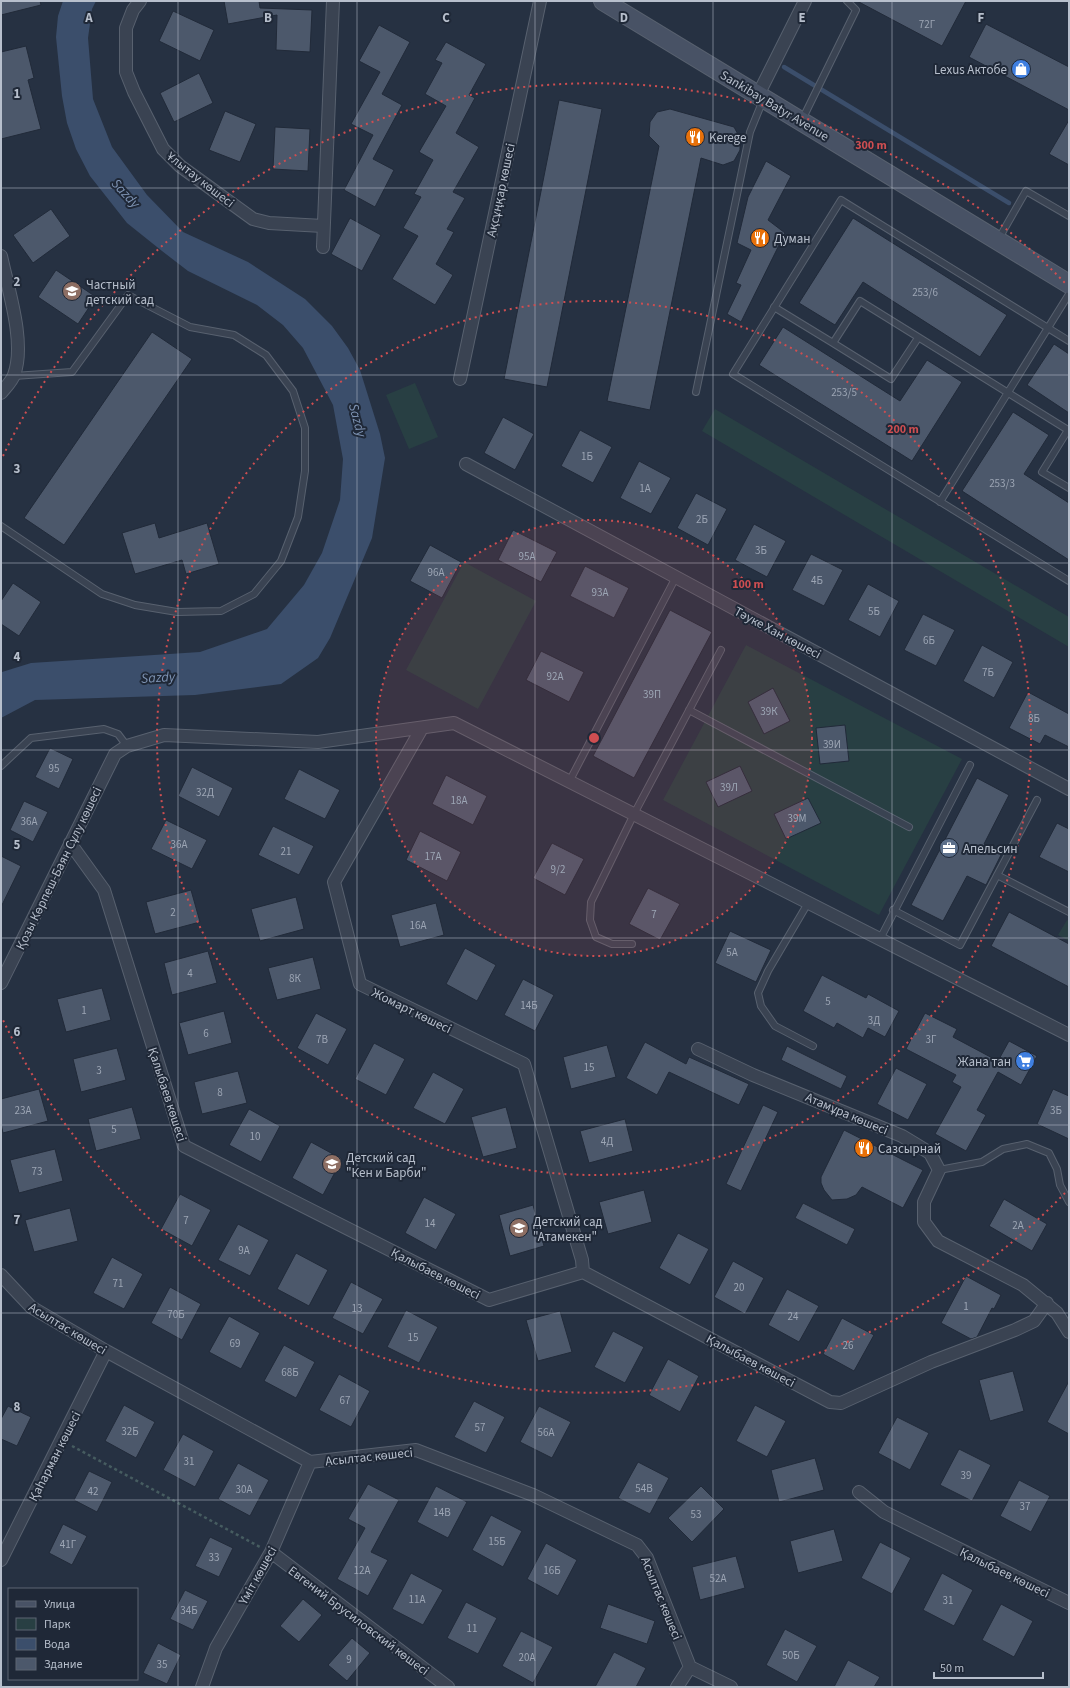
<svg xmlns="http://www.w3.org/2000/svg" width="1070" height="1688" font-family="'Source Sans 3',sans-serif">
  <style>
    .green { fill: #283f43 }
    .water { fill: #3b4e6b }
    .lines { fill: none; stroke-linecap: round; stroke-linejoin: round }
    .stream { stroke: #3b4e6b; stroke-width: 4.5 }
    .building { fill: #4c586b; stroke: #212a39 }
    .service-casing { stroke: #58616f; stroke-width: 8 }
    .minor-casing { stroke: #58616f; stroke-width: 14 }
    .secondary-casing { stroke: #58616f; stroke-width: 20 }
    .path { stroke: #465c60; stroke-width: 2.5; stroke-dasharray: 3 3; stroke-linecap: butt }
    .service { stroke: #3a4352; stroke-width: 6 }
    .minor { stroke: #3a4352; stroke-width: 12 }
    .secondary { stroke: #485265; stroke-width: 18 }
    .grid { fill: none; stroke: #b7bfcc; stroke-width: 1; stroke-opacity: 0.55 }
    .ring { fill: none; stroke: #ce4e51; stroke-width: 2; stroke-dasharray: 2 4 }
    .labels { text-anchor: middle; stroke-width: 4; stroke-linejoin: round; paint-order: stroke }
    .number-label { font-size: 11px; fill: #9ca5b4 }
    .poi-label { font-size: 13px; fill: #b7bfcc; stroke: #1f2837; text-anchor: start }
    .street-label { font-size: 13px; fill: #b7bfcc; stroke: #1f2837 }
    .water-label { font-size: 14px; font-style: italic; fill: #7e93b3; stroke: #1f2837 }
    .grid-label { font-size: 13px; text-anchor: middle; font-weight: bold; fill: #b7bfcc; stroke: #1f2837; stroke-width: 4; stroke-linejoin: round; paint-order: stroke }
    .centre { fill: #ce4e51; stroke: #1f2837; stroke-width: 2 }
    .ring-label { font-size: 12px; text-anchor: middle; font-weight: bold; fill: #ce4e51; stroke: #1f2837; stroke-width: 4; stroke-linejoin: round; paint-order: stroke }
  </style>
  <rect width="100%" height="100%" fill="#263142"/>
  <path class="green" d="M415 383 438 437 409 449 386 395Z
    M715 409 1069 617V647L702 431Z
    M464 562 536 601 478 709 406 670Z
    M746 645 962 759 879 915 663 800Z
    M1067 920 1069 921V941L1058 935Z"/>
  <path class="water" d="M63 1H96L92 9 88 38 93 99 112 147 147 195 183 232 248 262 305 299 332 326 348 348 360 370 380 434 385 458 372 538 330 638 318 658 281 684 195 695 35 700 1 718 2 672 31 663 200 652 267 629 304 585 322 553 340 500 343 459 333 405 303 348 283 325 257 305 188 271 162 251 127 223 90 176 76 149 67 123 62 96 56 37 58 16Z"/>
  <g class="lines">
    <path class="stream" d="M784 67 1009 203"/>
  </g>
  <path class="building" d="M1 1H40L41 5 1 15Z
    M224 1H259L260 8 312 10 310 52 276 50 277 15 228 24Z
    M857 1H966L942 46Z
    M173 11 214 30 200 61 159 41Z
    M986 24 1069 67V110L969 57Z
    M379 25 410 42 382 94 402 105 373 159 394 170 375 207 344 190 373 135 351 124 380 72 359 61Z
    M446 42 486 64 469 95 475 98 456 133 479 147 453 192 465 198 447 229 454 232 436 264 453 275 435 305 392 279 418 236 403 228 421 197 414 194 433 160 419 152 446 106 425 94 442 63 435 60Z
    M26 46 34 78 28 80 41 129 1 139V52Z
    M199 73 213 103 174 122 160 93Z
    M559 100 602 109 547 387 504 379Z
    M670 109 734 127 740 138V150L734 161 723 165 701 158 650 410 607 401 659 146 649 136 650 122 657 112Z
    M225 111 256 124 240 162 209 150Z
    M1069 120V165L1049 154Z
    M275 127 310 129 308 171 273 169Z
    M766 161 791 176 768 220 785 233 741 322 727 314 741 285 736 283 751 250 737 243 748 197Z
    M51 209 70 236 33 263 13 235Z
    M350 218 381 235 362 271 331 254Z
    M853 218 1007 315 980 357 863 282 835 325 799 303Z
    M56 270 96 297 78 324 38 297Z
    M783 327 900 401 927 360 962 382 912 461 759 365Z
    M152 332 192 359 64 545 24 518Z
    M1054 344 1069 354V413L1027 385Z
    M1013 412 1049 435 1024 474 1069 503V560L962 491Z
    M503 417 534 434 515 470 484 453Z
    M580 430 612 447 593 483 561 466Z
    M639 461 671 478 651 514 620 498Z
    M696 493 727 509 708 545 677 528Z
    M155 523 159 538 207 523 219 564 186 574 182 560 135 574 122 533Z
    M754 524 786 541 767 577 735 560Z
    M513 530 557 552 541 582 498 560Z
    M430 545 461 562 442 598 410 581Z
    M811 554 843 570 824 606 792 590Z
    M585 566 629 588 614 618 570 596Z
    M13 583 41 602 19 636 1 624V601Z
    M868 584 899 601 880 637 848 620Z
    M670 610 712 632 634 778 593 756Z
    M923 614 955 630 936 666 904 650Z
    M982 645 1013 662 994 698 963 681Z
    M541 651 584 672 569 702 526 680Z
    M773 688 790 721 764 734 748 702Z
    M1028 692 1069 714V747L1045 735 1040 744 1009 728Z
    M845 725 849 761 820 764 816 728Z
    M50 748 73 759 59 789 35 777Z
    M740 766 752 791 718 807 706 782Z
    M192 767 233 788 219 817 178 796Z
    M299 769 340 790 325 819 284 799Z
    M446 775 487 796 473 825 432 804Z
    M977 778 1009 795 984 844 1002 853 986 885 967 876 943 921 911 905Z
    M808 798 821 823 786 839 774 814Z
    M24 801 48 812 33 842 10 830Z
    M166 820 207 840 192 869 151 849Z
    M1057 823 1069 829V872L1039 857Z
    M273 826 314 846 299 875 258 855Z
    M420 831 461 852 447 881 406 860Z
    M552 843 584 859 565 895 533 878Z
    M1 856 21 866 1 907Z
    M648 888 680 904 660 940 629 924Z
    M191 890 200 922 155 934 146 902Z
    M296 897 304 929 260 941 251 909Z
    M436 903 444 935 400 947 391 915Z
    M1009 912 1069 944V987L991 946Z
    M730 931 771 950 756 982 715 963Z
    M465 948 496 965 477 1001 446 984Z
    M208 951 217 983 172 995 164 963Z
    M313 957 321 989 277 1000 268 968Z
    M822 975 866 998 868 994 899 1011 885 1037 868 1028 863 1038 837 1023 834 1028 803 1011Z
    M523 979 554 995 535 1031 504 1015Z
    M102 988 111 1020 66 1032 57 999Z
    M224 1011 232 1043 188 1055 179 1023Z
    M316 1013 347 1029 328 1065 297 1048Z
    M925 1013 957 1029 953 1037 998 1061 1009 1041 1037 1056 1021 1085 998 1072 977 1110 986 1115 966 1151 935 1134 961 1087 952 1082 956 1075 906 1049Z
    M645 1042 686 1064 689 1057 749 1084 739 1105 669 1072 657 1095 626 1078Z
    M374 1043 405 1059 386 1095 355 1079Z
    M607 1045 616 1077 571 1089 563 1057Z
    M787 1046 847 1076 841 1089 781 1060Z
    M117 1048 126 1080 81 1092 73 1059Z
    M896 1068 927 1084 908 1120 877 1104Z
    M238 1071 247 1103 202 1114 194 1082Z
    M433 1072 464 1089 445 1124 413 1108Z
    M39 1089 48 1121 3 1133 1 1124V1099Z
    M1053 1089 1069 1096V1139L1037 1124Z
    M763 1105 778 1112 741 1191 726 1184Z
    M132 1107 141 1139 96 1151 88 1119Z
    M506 1107 517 1148 483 1157 471 1117Z
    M249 1109 280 1126 261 1162 229 1145Z
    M625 1119 633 1151 589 1163 580 1131Z
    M844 1130 923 1170 903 1208 862 1187 856 1195 847 1199 832 1200 824 1190 821 1183V1177Z
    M311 1142 342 1159 323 1195 292 1178Z
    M55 1149 63 1181 19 1193 10 1160Z
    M644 1190 652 1222 608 1234 599 1202Z
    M180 1194 211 1210 192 1246 161 1229Z
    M424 1197 456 1214 436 1250 405 1233Z
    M1004 1199 1047 1224 1032 1251 989 1226Z
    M803 1203 855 1229 847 1245 795 1218Z
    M533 1205 544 1246 510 1256 499 1215Z
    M70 1208 78 1241 34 1252 25 1220Z
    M238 1224 269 1240 250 1276 218 1260Z
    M678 1233 709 1249 690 1285 659 1268Z
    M296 1253 328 1270 309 1306 277 1289Z
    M112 1257 143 1274 124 1309 93 1293Z
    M733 1261 764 1278 745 1314 714 1297Z
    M966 1276 1001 1295 994 1309 992 1308 977 1337 971 1339 941 1323Z
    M351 1282 383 1299 363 1334 332 1318Z
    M170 1287 201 1304 182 1340 151 1323Z
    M787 1289 819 1306 799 1342 768 1325Z
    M406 1310 438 1327 419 1363 387 1347Z
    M560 1311 572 1352 538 1361 526 1320Z
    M229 1316 260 1333 241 1369 209 1352Z
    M842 1318 874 1335 854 1371 823 1354Z
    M613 1331 644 1347 625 1383 594 1367Z
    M284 1345 315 1362 296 1398 264 1381Z
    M668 1359 699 1376 680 1412 649 1395Z
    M1013 1371 1024 1411 990 1421 979 1380Z
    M339 1374 370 1391 351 1427 319 1410Z
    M1069 1381V1434L1047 1422Z
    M474 1401 505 1417 486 1453 454 1437Z
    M124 1405 155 1422 136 1458 105 1441Z
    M755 1405 786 1421 767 1457 736 1441Z
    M8 1406 31 1417 17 1446 1 1439V1419Z
    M539 1406 571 1422 552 1458 520 1442Z
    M897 1417 929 1433 910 1470 878 1453Z
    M183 1434 214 1451 195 1487 163 1470Z
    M959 1449 991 1465 972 1501 940 1485Z
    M815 1458 824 1490 779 1502 771 1470Z
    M638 1462 669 1478 650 1514 618 1498Z
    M238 1463 269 1480 250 1516 218 1499Z
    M89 1471 112 1482 97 1512 74 1500Z
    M1019 1480 1050 1496 1031 1532 1000 1516Z
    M368 1484 399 1500 371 1552 388 1560 368 1596 337 1579 365 1528 348 1519Z
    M436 1486 467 1502 448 1538 417 1522Z
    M701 1486 724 1509 692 1542 668 1518Z
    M491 1515 522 1531 503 1567 472 1550Z
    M63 1524 87 1536 72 1565 49 1553Z
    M834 1529 843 1561 798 1573 790 1541Z
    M210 1537 233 1548 219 1577 195 1566Z
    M880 1542 911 1558 892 1594 861 1578Z
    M546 1543 577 1560 558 1596 527 1579Z
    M736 1556 745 1588 700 1600 692 1567Z
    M411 1573 443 1590 423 1625 392 1609Z
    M942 1573 973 1590 954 1626 923 1610Z
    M185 1590 208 1601 193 1630 170 1619Z
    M303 1599 322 1615 299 1642 280 1626Z
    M466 1602 497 1618 478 1654 447 1638Z
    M608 1604 655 1621 647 1644 600 1628Z
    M1001 1604 1033 1621 1014 1657 982 1640Z
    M785 1629 817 1646 797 1682 766 1665Z
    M521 1631 553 1647 533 1683 502 1666Z
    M352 1638 370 1653 347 1681 328 1665Z
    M158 1643 181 1655 167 1684 143 1673Z
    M614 1652 646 1668 636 1687H595Z
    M848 1660 880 1677 874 1687H834Z"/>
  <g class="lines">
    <g class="service-casing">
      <path id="service" d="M802 120 856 10 847 1
        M998 240 1026 191 1069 216
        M774 307 833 343
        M918 338 891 379 833 343 860 301 1068 430
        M1069 341 841 200 733 374 1069 581
        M696 392 750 132 763 100
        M1069 430H1068L1042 472 1069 488
        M940 502 1069 294
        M1 526 102 594 135 605 177 612 221 611 254 594 281 561 298 517 305 471V428L293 391 266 355 234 335 190 327 128 295 72 372 14 376
        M689 710 909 827
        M1 766 31 738 104 729 118 734 127 746
        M569 782 676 577
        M997 875 1069 912
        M808 903 768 971 758 993 761 1006 775 1026 813 1046
        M893 910 960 945 1037 800
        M880 939 970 765
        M632 944H612L596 937 590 920 591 902 634 814 721 650
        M939 1170 982 1162 1003 1149 1027 1144 1049 1153 1057 1169 1060 1185 1069 1202"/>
    </g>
    <g class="minor-casing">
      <path id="minor" d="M140 1 133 10 126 28V72L134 92 163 149 180 166 253 219 269 223 323 226
        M758 95 805 1
        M323 247 333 1
        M1 256C8 289 26 343 14 375 12 381 5 388 1 393
        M460 379 540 1
        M466 464 1069 789
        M422 728 334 882 360 984 524 1064 582 1260 583 1272
        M70 843 104 890 184 1146 489 1300 583 1272 830 1402 841 1403 931 1362 1015 1330 1034 1321 1047 1303
        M1 983 115 754 127 746 164 735 318 742 454 723 1069 1035
        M698 1049 753 1075 902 1136 930 1153 939 1170 924 1202V1222L938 1241 1023 1285 1057 1313 1069 1332
        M1 1275 31 1307 106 1351 310 1462 416 1450 533 1495 637 1545 647 1558 690 1667
        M859 1492 884 1512 1069 1603
        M271 1552 448 1687
        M1 1560 106 1351
        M690 1667 731 1687
        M202 1687 216 1648 271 1552 310 1462
        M677 1687 690 1667"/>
    </g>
    <g class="secondary-casing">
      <path id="secondary" d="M603 1 1069 284"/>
    </g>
    <path class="path" d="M72 1446 260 1547"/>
    <use href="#service" class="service"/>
    <use href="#minor" class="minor"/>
    <use href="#secondary" class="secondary"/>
  </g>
  <path class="grid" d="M178 1V1687M357 1V1687M535 1V1687M713 1V1687M892 1V1687M1 188H1069M1 375H1069M1 563H1069M1 750H1069M1 938H1069M1 1125H1069M1 1313H1069M1 1500H1069"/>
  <circle cx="594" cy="738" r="218" fill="#ce4e51" fill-opacity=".12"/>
  <g class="ring">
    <circle cx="594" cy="738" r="218"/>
    <circle cx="594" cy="738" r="437"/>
    <path d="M1065 1193A655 655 0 0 1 3 1020M3 456A655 655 0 0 1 1065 283"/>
  </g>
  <defs>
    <g id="shop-disc" transform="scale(1)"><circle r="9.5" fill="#3f7fe0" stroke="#1f2837"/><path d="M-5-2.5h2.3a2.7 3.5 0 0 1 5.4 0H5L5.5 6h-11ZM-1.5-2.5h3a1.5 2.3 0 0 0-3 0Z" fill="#fff"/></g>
    <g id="restaurant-disc" transform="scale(1)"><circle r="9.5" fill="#e8710a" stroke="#1f2837"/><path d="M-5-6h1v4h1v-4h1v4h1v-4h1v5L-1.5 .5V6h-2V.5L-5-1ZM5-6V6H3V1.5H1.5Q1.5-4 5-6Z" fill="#fff"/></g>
    <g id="school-disc" transform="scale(1)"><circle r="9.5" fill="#8d6e63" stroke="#1f2837"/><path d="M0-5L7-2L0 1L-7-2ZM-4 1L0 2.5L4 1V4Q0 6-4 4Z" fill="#fff"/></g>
    <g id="office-disc" transform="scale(1)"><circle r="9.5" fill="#5c6f8a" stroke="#1f2837"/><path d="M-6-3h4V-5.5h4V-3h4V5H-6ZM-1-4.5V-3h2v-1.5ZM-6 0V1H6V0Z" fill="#fff"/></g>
    <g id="supermarket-disc" transform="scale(1)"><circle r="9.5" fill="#3f7fe0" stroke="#1f2837"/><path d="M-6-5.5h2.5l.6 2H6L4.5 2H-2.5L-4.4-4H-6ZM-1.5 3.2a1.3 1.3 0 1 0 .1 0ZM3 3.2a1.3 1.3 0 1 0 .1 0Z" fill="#fff"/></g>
  </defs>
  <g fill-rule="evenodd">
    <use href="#shop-disc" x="1021" y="69"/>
    <use href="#restaurant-disc" x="695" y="137"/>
    <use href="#restaurant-disc" x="760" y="238"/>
    <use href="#school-disc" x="72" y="291"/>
    <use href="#office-disc" x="949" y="848"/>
    <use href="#supermarket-disc" x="1025" y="1061"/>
    <use href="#restaurant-disc" x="864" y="1148"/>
    <use href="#school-disc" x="332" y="1164"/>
    <use href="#school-disc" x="519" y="1228"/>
  </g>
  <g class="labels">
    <g class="number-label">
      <text x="927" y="28">72Г</text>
      <text x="925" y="296">253/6</text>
      <text x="844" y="396">253/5</text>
      <text x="587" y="460">1Б</text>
      <text x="1002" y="487">253/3</text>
      <text x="645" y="492">1А</text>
      <text x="702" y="523">2Б</text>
      <text x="761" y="554">3Б</text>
      <text x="527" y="560">95А</text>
      <text x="436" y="576">96А</text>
      <text x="817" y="584">4Б</text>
      <text x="600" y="596">93А</text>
      <text x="874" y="615">5Б</text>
      <text x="929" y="644">6Б</text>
      <text x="988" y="676">7Б</text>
      <text x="555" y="680">92А</text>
      <text x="652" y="698">39П</text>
      <text x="769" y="715">39К</text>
      <text x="1034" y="722">8Б</text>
      <text x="832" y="748">39И</text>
      <text x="54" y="772">95</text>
      <text x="729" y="791">39Л</text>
      <text x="205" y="796">32Д</text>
      <text x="459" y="804">18А</text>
      <text x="797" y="822">39М</text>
      <text x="29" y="825">36А</text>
      <text x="179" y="848">36А</text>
      <text x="286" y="855">21</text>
      <text x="433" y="860">17А</text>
      <text x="558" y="873">9/2</text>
      <text x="173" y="916">2</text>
      <text x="654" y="918">7</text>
      <text x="418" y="929">16А</text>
      <text x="732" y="956">5А</text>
      <text x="190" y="977">4</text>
      <text x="295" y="982">8К</text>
      <text x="828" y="1005">5</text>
      <text x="529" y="1009">14Б</text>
      <text x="84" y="1014">1</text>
      <text x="874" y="1024">3Д</text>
      <text x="206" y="1037">6</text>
      <text x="322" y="1043">7В</text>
      <text x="931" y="1043">3Г</text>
      <text x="589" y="1071">15</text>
      <text x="99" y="1074">3</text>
      <text x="220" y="1096">8</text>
      <text x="23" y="1114">23А</text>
      <text x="1056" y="1114">3Б</text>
      <text x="114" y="1133">5</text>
      <text x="255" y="1140">10</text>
      <text x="607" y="1145">4Д</text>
      <text x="37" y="1175">73</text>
      <text x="186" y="1224">7</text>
      <text x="430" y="1227">14</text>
      <text x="1018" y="1229">2А</text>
      <text x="244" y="1254">9А</text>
      <text x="118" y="1287">71</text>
      <text x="739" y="1291">20</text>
      <text x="966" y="1310">1</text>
      <text x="357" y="1312">13</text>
      <text x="176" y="1318">70Б</text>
      <text x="793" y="1320">24</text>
      <text x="413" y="1341">15</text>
      <text x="235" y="1347">69</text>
      <text x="848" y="1349">26</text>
      <text x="290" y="1376">68Б</text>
      <text x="345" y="1404">67</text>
      <text x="480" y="1431">57</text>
      <text x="130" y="1435">32Б</text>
      <text x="546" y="1436">56А</text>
      <text x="189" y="1465">31</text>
      <text x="966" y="1479">39</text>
      <text x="644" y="1492">54В</text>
      <text x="244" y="1493">30А</text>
      <text x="93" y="1495">42</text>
      <text x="1025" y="1510">37</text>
      <text x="442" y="1516">14В</text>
      <text x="696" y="1518">53</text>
      <text x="497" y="1545">15Б</text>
      <text x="68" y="1548">41Г</text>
      <text x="214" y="1561">33</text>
      <text x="362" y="1574">12А</text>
      <text x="552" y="1574">16Б</text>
      <text x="718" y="1582">52А</text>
      <text x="417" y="1603">11А</text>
      <text x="948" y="1604">31</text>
      <text x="189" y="1614">34Б</text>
      <text x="472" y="1632">11</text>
      <text x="791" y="1659">50Б</text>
      <text x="527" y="1661">20А</text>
      <text x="349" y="1663">9</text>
      <text x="162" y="1668">35</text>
    </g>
    <g class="poi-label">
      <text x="1007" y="74" text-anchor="end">Lexus Актобе</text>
      <text x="709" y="142">Kerege</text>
      <text x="774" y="243">Думан</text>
      <text x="86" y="289">Частный<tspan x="86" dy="15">детский сад</tspan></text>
      <text x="963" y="853">Апельсин</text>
      <text x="1011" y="1066" text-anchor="end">Жана тан</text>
      <text x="878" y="1153">Сазсырнай</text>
      <text x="346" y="1162">Детский сад<tspan x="346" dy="15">"Кен и Барби"</tspan></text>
      <text x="533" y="1226">Детский сад<tspan x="533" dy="15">"Атамекен"</tspan></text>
    </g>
    <g class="street-label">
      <text transform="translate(775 105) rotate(31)" y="5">Sankibay Batyr Avenue</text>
      <text transform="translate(201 179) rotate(38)" y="5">Ұлытау көшесі</text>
      <text transform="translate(500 190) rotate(-78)" y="5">Ақсұңқар көшесі</text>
      <text transform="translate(778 632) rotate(28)" y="5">Тәуке Хан көшесі</text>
      <text transform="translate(58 868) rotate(-64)" y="5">Қозы Көрпеш-Баян Сұлу көшесі</text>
      <text transform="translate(412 1010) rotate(26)" y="5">Жомарт көшесі</text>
      <text transform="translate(168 1094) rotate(72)" y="5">Қалыбаев көшесі</text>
      <text transform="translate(847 1113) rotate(23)" y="5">Атамұра көшесі</text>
      <text transform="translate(436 1273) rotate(27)" y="5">Қалыбаев көшесі</text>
      <text transform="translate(68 1328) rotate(31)" y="5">Асылтас көшесі</text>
      <text transform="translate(751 1360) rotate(28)" y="5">Қалыбаев көшесі</text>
      <text transform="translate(54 1456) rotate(-63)" y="5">Қаһарман көшесі</text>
      <text transform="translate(369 1456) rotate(-6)" y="5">Асылтас көшесі</text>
      <text transform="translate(1005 1572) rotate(26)" y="5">Қалыбаев көшесі</text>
      <text transform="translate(257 1575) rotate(-61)" y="5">Үміт көшесі</text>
      <text transform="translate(662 1598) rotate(68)" y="5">Асылтас көшесі</text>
      <text transform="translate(359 1620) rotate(37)" y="5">Евгений Брусиловский көшесі</text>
    </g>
    <g class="water-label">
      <text transform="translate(126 193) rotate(47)" y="5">Sazdy</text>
      <text transform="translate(358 420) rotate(75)" y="5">Sazdy</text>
      <text transform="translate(158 677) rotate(-3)" y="5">Sazdy</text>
    </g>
  </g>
  <g class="grid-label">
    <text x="89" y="22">A</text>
    <text x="268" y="22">B</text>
    <text x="446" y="22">C</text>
    <text x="624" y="22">D</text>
    <text x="802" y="22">E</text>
    <text x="981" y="22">F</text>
    <text x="17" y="98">1</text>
    <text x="17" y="286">2</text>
    <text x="17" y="473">3</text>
    <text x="17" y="661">4</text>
    <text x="17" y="849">5</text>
    <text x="17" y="1036">6</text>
    <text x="17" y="1224">7</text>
    <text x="17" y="1411">8</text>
  </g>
  <circle cx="594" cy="738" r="6" class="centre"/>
  <g class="ring-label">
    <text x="871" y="149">300 m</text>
    <text x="903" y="433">200 m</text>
    <text x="748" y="588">100 m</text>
  </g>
  <rect width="1070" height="1688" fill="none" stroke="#b7bfcc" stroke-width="4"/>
  <rect x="8" y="1588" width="130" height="92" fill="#1f2837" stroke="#5c6473"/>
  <rect x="16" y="1601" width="20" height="6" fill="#485265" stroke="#5c6473"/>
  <text x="44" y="1608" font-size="12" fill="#b7bfcc">Улица</text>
  <rect x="16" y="1618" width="20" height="12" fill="#283f43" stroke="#5c6473"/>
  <text x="44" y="1628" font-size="12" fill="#b7bfcc">Парк</text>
  <rect x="16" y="1638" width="20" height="12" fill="#3b4e6b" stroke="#5c6473"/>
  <text x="44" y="1648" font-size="12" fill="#b7bfcc">Вода</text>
  <rect x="16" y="1658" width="20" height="12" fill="#4c586b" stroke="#5c6473"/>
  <text x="44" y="1668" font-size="12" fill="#b7bfcc">Здание</text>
  <path d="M934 1672v6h109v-6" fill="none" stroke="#b7bfcc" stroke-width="2"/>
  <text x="940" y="1672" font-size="12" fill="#b7bfcc" stroke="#1f2837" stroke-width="3" paint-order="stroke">50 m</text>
</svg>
